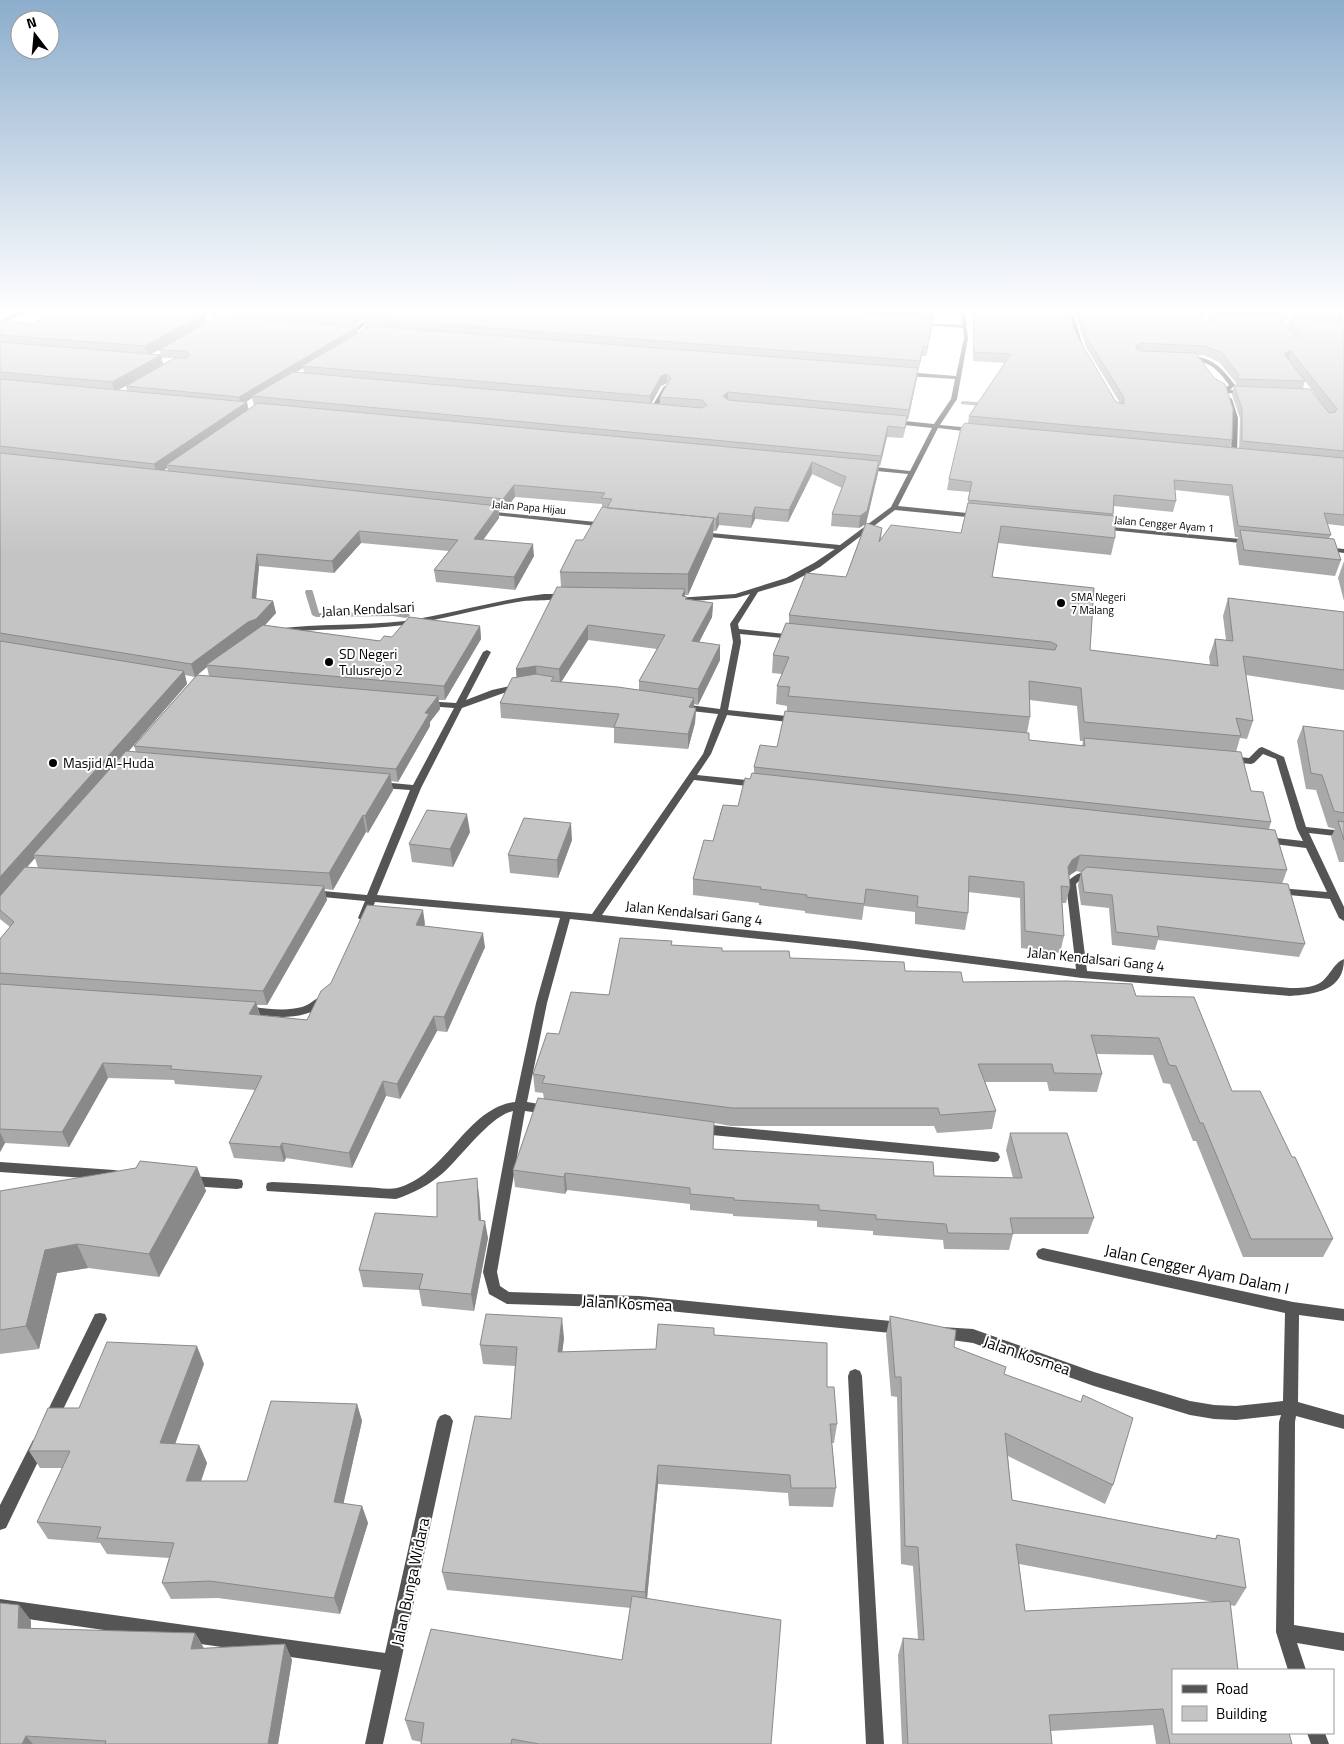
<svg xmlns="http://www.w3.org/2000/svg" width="1344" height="1744" font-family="'Titillium Web',sans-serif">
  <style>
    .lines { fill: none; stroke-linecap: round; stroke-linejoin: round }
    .stream { fill: #a3a3a3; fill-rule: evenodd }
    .lane { fill: #555; fill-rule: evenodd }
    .street { fill: #555; fill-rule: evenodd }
    .wall { fill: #a9a9a9; fill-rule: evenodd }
    .shaded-wall { fill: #898989 }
    .building { fill: #c4c4c4; stroke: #898989 }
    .poi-dot { fill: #000; stroke: #fff; stroke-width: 2 }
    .labels { text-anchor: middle; stroke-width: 4; stroke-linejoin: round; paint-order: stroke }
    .far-street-label { font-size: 11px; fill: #000; stroke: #fff }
    .far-poi-label { font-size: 11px; fill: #000; stroke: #fff; text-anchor: start }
    .street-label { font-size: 14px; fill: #000; stroke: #fff }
    .poi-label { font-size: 14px; fill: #000; stroke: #fff; text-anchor: start }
    .near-street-label { font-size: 16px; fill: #000; stroke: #fff }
  </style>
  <rect width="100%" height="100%" fill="#fff"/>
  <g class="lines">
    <path class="stream" d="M963 401 989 403 992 405 989 407 961 404V402Z
      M306 590H312L313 592 319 613 393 612 409 614 410 616 406 618 393 616 316 617 312 615 305 592Z"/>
    <path class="lane" d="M1230 310H1234L1237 321 1233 320Z"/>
    <path class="street" d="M23 310H30L0 324V321Z
      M378 310H384L356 332H352V330Z
      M961 310H965L968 338 957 399 940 425 972 428 975 430 972 432 938 428 898 506 977 514 980 516 977 518 895 510 820 567 792 582 758 592 738 624 739 629 794 635 798 637 794 639 740 634 741 642 728 710 797 717 801 720 797 723 727 715 711 754 697 775 756 781 761 784 756 787 694 780 602 915 855 941 1076 969 1066 884C1073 874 1084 870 1097 872L1098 874 1097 876 1080 880 1076 884 1087 971 1290 988C1299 988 1310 988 1318 984 1329 979 1333 963 1344 959 1344 991 1315 994 1290 996L1082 978 855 949 570 919 547 1003 527 1102 552 1106 554 1109 552 1112 548 1114 525 1111 497 1272 500 1286 509 1292 639 1296 901 1322 906 1323 908 1328 906 1333 901 1334 639 1308 507 1304 489 1294 483 1272 513 1111C490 1116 462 1156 443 1173 429 1185 414 1193 396 1199L267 1191 266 1187 267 1183 272 1182C302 1183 333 1185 363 1187 374 1187 387 1190 397 1188 446 1176 466 1108 515 1102L536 1003 560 918 375 902 368 918 363 921 358 918 365 901 312 896 307 893 312 890 367 895 410 790 381 788 376 785 381 782 413 785 454 708 427 706 423 703 424 701 456 703 483 652 487 650 491 652 466 700 492 690 519 684 523 686 462 708 421 788 377 895 592 914 703 754 718 714 682 710 678 707 682 704 720 709 733 642 730 624 750 594 736 598 677 602 673 600 677 598 735 594 786 578 814 563 835 549 700 536 697 534 700 532 840 545 891 507 908 474 866 470 863 468 866 466 910 471 932 428 895 424 892 422 895 420 934 424 951 399 955 379 905 376 902 374 905 372 956 376 964 338 963 328 916 324 918 323 962 325Z
      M1068 310H1072L1083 346 1078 345Z
      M1334 310H1339L1344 321V326L1342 325Z
      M1186 355C1211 357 1220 365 1235 385L1230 390H1247L1250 392 1247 394 1226 393 1213 386V384L1215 383 1225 388 1229 385C1215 365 1208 362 1184 358Z
      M664 386 669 387 655 411H651L650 410Z
      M1229 397 1232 399 1238 418 1237 455 1234 457 1231 455 1232 418 1226 399Z
      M486 511 606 523 609 525 606 527 484 514V512Z
      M1101 526 1251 540 1254 542 1251 544 1099 529V527Z
      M1325 547 1344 549V553L1323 550 1322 549Z
      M544 594H565L569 596C561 601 535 600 524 601 484 607 445 620 404 625 361 631 318 628 275 633L271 631 275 629C318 623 362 626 405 621 452 614 497 600 544 594Z
      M1262 747 1284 757 1306 827 1344 831V837L1309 833 1344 907V921L1339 918 1330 899 1279 894 1274 891 1279 888 1327 892 1306 848 1267 843 1262 840 1267 837 1303 841 1297 829 1276 759 1263 754 1254 763 1251 764 1230 762 1226 759 1230 756 1249 758 1259 748Z
      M323 996 327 997 329 1000 327 1003C302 1022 275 1017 246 1014L242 1013 240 1010 242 1007 246 1006C264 1008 284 1012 302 1007 310 1005 315 998 323 996Z
      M701 1124 994 1152 998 1153 1000 1157 998 1161 994 1162 701 1134 697 1132 695 1129 697 1126Z
      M0 1162 114 1170 119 1171 120 1175 119 1179 114 1180 0 1172Z
      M190 1176 237 1179 242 1180 243 1184 242 1188 237 1189 190 1186 185 1185 184 1181 185 1177Z
      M1043 1248 1293 1302 1344 1309V1321L1299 1315 1298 1402 1344 1415V1429L1296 1416 1295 1422 1294 1625 1344 1633V1651L1297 1643 1306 1670H1288L1276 1632 1279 1422 1281 1415 1236 1420 1214 1419 1190 1415 1094 1386 973 1343 937 1338 935 1333 937 1328 942 1327 973 1329 1094 1372 1190 1401 1214 1405 1236 1406 1283 1401 1285 1313 1043 1260 1038 1258 1036 1254 1038 1250Z
      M100 1313 105 1314 107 1319 56 1424 51 1426 46 1424 43 1419 46 1414 95 1314Z
      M855 1369 860 1371 862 1376 884 1744H866L848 1376 850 1371Z
      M445 1414 450 1416 453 1421 383 1744H365L381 1670 0 1615V1599L385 1653 437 1421 440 1416Z
      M38 1438 43 1440 46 1445 6 1528 0 1530V1505L33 1440Z
      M1307 1733H1325L1329 1744H1311Z"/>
  </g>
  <path class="wall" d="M59 310H226L217 316 205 315 207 322 228 316 227 310H936L926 356H922L918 371 917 378 908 420 907 419 903 438 887 437 880 466H879L878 473 866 523 882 528 881 540 961 533 970 492 947 490 949 479 968 423 969 416 1005 363 973 361V310H1070L1073 327 1079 339 1116 402 1120 403 1086 347 1074 310H1231L1230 315H1237L1235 310H1289V312L1287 320H1282L1288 327 1290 319H1295L1290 310H1339L1341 315 1339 321H1344V526L1327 524 1331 535 1329 538 1341 560 1335 576 1239 565 1236 545 1238 537H1235L1229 496 1175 490 1176 501 1173 512 1114 506 1113 516 1115 538 1111 555 998 543 992 577 1090 650 1210 665 1209 657 1215 639 1226 640 1223 616 1228 598 1344 612V690L1246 675 1253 721 1247 739 1240 738 1236 752 1251 791 1271 822 1269 829 1287 870 1282 884 1305 944 1299 957 1158 940 1155 950 1112 945 1109 908 1081 905 1078 885 1081 872 1076 871 1069 876 1070 887 1066 903H1062L1064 936 1060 953 1021 948 1020 898 968 892V913L965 930 915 924V912L864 906 862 920 805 913V911L759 905V903L693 895V879L713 841 738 806 754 773V767L777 747 787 711V706L776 704 777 686 782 674 772 673 773 655 789 623V615L846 577 865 524 859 528 831 526 832 514 842 488 812 474 788 522 755 519 751 528 719 525 716 531H713V538L688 595H685V596L687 599 713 603 712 617 699 642 720 660 698 705 694 704V708H696L695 723 688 749 614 743V728L501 718 500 703 517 678 516 669 561 587 560 572 583 540 602 508V504L515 497 504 511H499V518L483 540 534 556 515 590 436 582 434 570 449 551 361 543 334 573 259 566 256 599 273 601 276 613 264 625 380 641 392 637 480 626 481 639 445 700H439L440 709 430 722V726L398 782 391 781 393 790 368 833 366 832 333 890 324 889 327 900 267 1005H257L260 1015 307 1020 425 924 424 926 485 947 447 1032 437 1031 400 1099 386 1096 352 1168 286 1158 284 1162 234 1158 229 1143 255 1090 175 1084 174 1080 108 1078 69 1147 5 1143 0 1152V939L10 927 0 919V320L33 324ZM1202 314 1209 315 1208 323H1207ZM363 320 364 328H367L358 333 357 327H354ZM181 337 159 350 161 355 151 354ZM1198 355H1203L1219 362 1236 383 1235 386H1234L1232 395 1240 418 1239 449 1230 448 1232 440ZM161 358H174L163 364ZM303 368 304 373H295ZM1305 381 1329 413 1303 388ZM667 383 660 397V404H651L661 386ZM126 386 127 391 118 390ZM252 398 254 406 248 410 246 402ZM167 468 168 471H163ZM588 640 657 649 639 681V690L561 682ZM207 667 209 676 197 675ZM185 675 195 677 134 746 136 752 129 751 187 684ZM1030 700 1077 706 1080 741H1083L1082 746 1029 740 1027 733 1030 717ZM35 858 38 868 27 867Z
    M1340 310H1344V317Z
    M1344 561V601L1338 578Z
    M1303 726 1344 731V862H1339L1331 837 1335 829 1328 827 1316 790 1306 789 1297 741Z
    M470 832 453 867 412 862 409 844Z
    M572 840 558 878 510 873 508 855Z
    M672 945 722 951 905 971 963 982 1136 996 1232 1091 1333 1239 1323 1257H1243L1196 1141H1193L1170 1084 1163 1083 1153 1055 1097 1054 1102 1074 1097 1092 1049 1091 1047 1082H985L996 1111 992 1129 937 1133 934 1126H731L714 1123 713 1149 934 1176 1013 1178 1006 1150 1010 1133 1094 1218 1088 1234H1013L1009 1250 944 1249 943 1240 873 1235V1231L817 1227V1221L733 1216V1214L690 1210V1204L567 1190 565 1194 515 1187 513 1170 544 1099 543 1093 535 1092 533 1074 559 1034 609 995Z
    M197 1167 206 1191 159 1277 88 1268 57 1273 39 1349 0 1354V1191Z
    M479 1195 481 1220 488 1238 474 1311 422 1306 419 1290 363 1287 359 1270 437 1217Z
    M890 1316 954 1347 1004 1374 1113 1485 1105 1504 1008 1456 1012 1500 1215 1539 1217 1535 1246 1588 1235 1606 1230 1605 1173 1670 1292 1744H1156L1153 1725 1051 1731 1052 1744H902L898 1655 903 1638 918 1639 913 1566 901 1564 897 1397 891 1396 886 1335ZM1019 1564 1083 1576 1213 1602 1025 1611Z
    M714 1335 827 1387 837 1424 834 1443H832L836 1488 833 1507 789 1506 788 1493 658 1484 647 1599 771 1744H421V1742L412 1740 405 1720 622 1660 631 1608 447 1590 442 1572 511 1419 515 1366 483 1364 480 1345 564 1338 562 1352 656 1349Z
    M204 1364 175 1444 199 1445 207 1463 201 1481H247L357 1404 362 1421 343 1504 362 1506 368 1523 340 1614 218 1598 171 1599 162 1583 169 1558 107 1554 100 1543 48 1539 37 1522 62 1468H40L29 1451 79 1408Z
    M19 1605 31 1621V1629L195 1633 204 1648 285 1644 292 1660 278 1744H0Z"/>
  <path class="shaded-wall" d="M215 310H226L217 316Z
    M362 310H374L363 318V320L353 327 352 318Z
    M205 313 207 322 148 356 145 346Z
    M933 318 932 328 926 356 927 347Z
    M357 327 358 334 302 366 303 368 255 396H252V398L241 405 239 397Z
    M1140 343 1138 352 1135 347Z
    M923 346 922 356 918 371Z
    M1291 351 1289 360 1283 362 1285 353Z
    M161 355 163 364 115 392 112 382Z
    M918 368 917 378 908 420 909 410Z
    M667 374V383L661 386 650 406V396L661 376Z
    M728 392V402L723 396Z
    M247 402 249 412 166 465 167 468 157 475 154 464Z
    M907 416 906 426 903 438 905 428Z
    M888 426 887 437 880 466 881 456Z
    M879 461 878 473 866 524 859 528 860 516Z
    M812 462V474L788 522 789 510Z
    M514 485 515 497 504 511 503 499Z
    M498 506 499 518 475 551 474 539Z
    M755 507V519L751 528 752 516Z
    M719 513V525L716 531V519Z
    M714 518 713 538 688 595V574Z
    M359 531 361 543 334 573 332 561Z
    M533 544 534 556 515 590 514 577Z
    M257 554 259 566 255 611 252 598Z
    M685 589V603L682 596Z
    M273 601 276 613 259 632 206 665 207 667 195 677 191 664Z
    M713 603 712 617 692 656V641Z
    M588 625V640L560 684 559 669Z
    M480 626 481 639 445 700 444 686Z
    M720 645V660L698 705V689Z
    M536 666 537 681 517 684 516 669Z
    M184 671 187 684 38 855H33L35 858 0 898V877Z
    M438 696 440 709 430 722V726L398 782 396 769 425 713Z
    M694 698V713L689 707Z
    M696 708 695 723 688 749V734Z
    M390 774 393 790 368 833 365 816Z
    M467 814 470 832 453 867 450 849Z
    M363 815 366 832 333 890 329 873Z
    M571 823 572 840 558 878 557 860Z
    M1080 855 1076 871 1068 876V867L1072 860Z
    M324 886 327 900 267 1005 263 991Z
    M423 910 425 924 418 939 416 925Z
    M483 933 485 947 447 1032 444 1017Z
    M256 1002 260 1017 249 1014Z
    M434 1016 437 1031 400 1099 397 1084Z
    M103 1063 108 1078 69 1147 62 1132Z
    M383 1081 386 1096 352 1168 349 1153Z
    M0 1132 5 1143 0 1152Z
    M282 1143 286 1158 284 1162 280 1147Z
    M197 1167 206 1191 159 1277 149 1254Z
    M565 1173 567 1190 565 1194 564 1177Z
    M477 1178 479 1195 482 1237 479 1220Z
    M485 1221 488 1238 474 1311 471 1294Z
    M77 1244 88 1268 57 1273 39 1349 26 1326 45 1250Z
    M562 1318 564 1338 560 1371 558 1352Z
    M197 1346 204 1364 169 1461 160 1443Z
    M357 1404 362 1421 340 1519 334 1502Z
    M199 1445 207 1463 195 1499 186 1481Z
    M658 1465V1484L646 1609 645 1592Z
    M362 1506 368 1523 340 1614 334 1598Z
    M19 1605 31 1621 30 1644 18 1628Z
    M195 1633 204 1649H191Z
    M285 1644 292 1660 278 1744H268Z
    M26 1736 33 1744H22Z"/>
  <path class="building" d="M59 310H175L205 313 145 346 0 335V320L33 324Z
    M253 310H362L352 318Z
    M373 310H815L933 318 927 347 923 346 920 361 363 318Z
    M908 310H935L934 312Z
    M974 310H1070L1073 327 1079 339 1116 402 1124 404 1123 396 1087 338 1078 310H1173L1201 312 1207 323 1212 321 1210 314 1280 317 1296 338 1301 333 1290 319 1344 321V451L1242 441V409L1234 386 1310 389 1329 413 1335 412 1337 409 1291 351 1285 353V355L1305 381 1237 379 1239 375 1222 353 1205 346 1140 343 1135 347 1140 351 1196 353 1214 378 1225 384 1233 409 1232 440 969 416 1011 354 974 352Z
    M1272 310H1289V312Z
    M1298 310H1339L1341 315 1299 312Z
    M218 316 357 327 239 397 126 386 175 358H187L189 354 185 351 159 350Z
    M370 326 918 368 909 410 728 392 723 396 728 400 907 416 905 428 888 426 881 456 252 396 293 372 702 408 707 405 702 400 660 397 671 378 667 374 661 376 650 396 302 366Z
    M0 342 161 355 112 382 0 372Z
    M0 379 247 402 154 464 0 446Z
    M258 403 879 461 867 511 860 516 832 514 846 477 812 462 789 510 755 507 752 516 719 513 716 519H713L714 518 607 508 612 499 601 498 605 493 514 485 503 499 166 465Z
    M965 423 1344 458V515L1324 513 1331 535 1238 526 1232 485 1174 480 1176 501 1114 495 1113 514 968 500 972 482 949 479 961 428Z
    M0 453 498 506 474 539 533 544 514 577 434 570 458 540 359 531 332 561 257 554 252 598 273 601 256 619 248 622 191 664 0 633Z
    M968 503 1115 516V538L1001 526 992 577 1094 588 1090 650 1218 666 1215 639 1233 641 1228 598 1344 612V670L1243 656 1253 721 1236 718 1241 736 1084 722 1081 688 1029 681 1030 717 788 696 790 687 777 686 789 657 773 655 786 623 1055 650 1057 645 1051 642 789 615 806 573 846 577 866 523 882 528 879 542 891 525 961 533Z
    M602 507 714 518 688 574 560 572 576 540H583Z
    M1240 530 1334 539 1341 560 1244 550Z
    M557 587 685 589 682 596 687 597 685 599 713 603 692 641 720 645 698 689 639 681 665 635 588 625 559 669 536 666 516 669Z
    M409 617 480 626 444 686 206 665 263 625 380 641 384 636 392 637Z
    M0 641 184 671 0 877Z
    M536 674 554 677 551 681 618 687 694 698 689 707 696 708 688 734 614 727 619 714 500 703 512 678Z
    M197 675 438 696 425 713 429 714 396 769 134 746Z
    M785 711 1029 733V740L1085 746 1084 738 1241 752 1251 791 1263 792 1271 822 754 767 760 745 777 747Z
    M1303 726 1344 731V813L1334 811 1322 775 1311 773Z
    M126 751 390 774 365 816 363 815 329 873 33 855Z
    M752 773 1275 830 1287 870 1080 855 1072 860 1068 867 1070 887 1061 886 1064 936 1025 931 1024 882 969 876 968 913 917 907 918 896 866 889 864 904 806 897 807 895 760 889 761 887 693 879 704 840 713 841 723 805 738 806 745 778 750 779Z
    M427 810 467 814 450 849 409 844Z
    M524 818 571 823 557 860 508 855Z
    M1338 821 1344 822V840Z
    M25 867 324 886 263 991 0 973V939L14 922 0 910V896Z
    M1087 867 1288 884 1305 944 1157 926 1159 937 1116 932 1112 895 1084 892 1081 872Z
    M367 905 423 910 416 925 483 933 444 1017 434 1016 397 1084 383 1081 349 1153 282 1143 280 1147 229 1143 262 1076 170 1069 172 1066 103 1063 62 1132 0 1129V984L256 1002 249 1014 307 1020 321 991 331 983Z
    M620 938 672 941 671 945 722 948V951H789L790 958 904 962 905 971 961 972 963 982 1067 981 1132 984 1136 996 1194 997 1232 1091H1260L1292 1157H1295L1333 1239H1251L1203 1123H1200L1176 1066 1169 1065 1159 1038 1091 1035 1102 1074 1054 1073 1052 1064H978L996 1111 940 1115 938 1108H732L542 1083 545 1076 533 1074 547 1033 559 1034 571 992 609 995Z
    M538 1098 714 1122 713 1149 933 1162 934 1176 1022 1178 1010 1133H1067L1094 1218H1010L1013 1234 948 1233 946 1224 876 1219V1215L819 1210V1205L734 1200V1198L690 1194V1188L565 1173 564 1177 513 1170Z
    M140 1161 197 1167 149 1254 77 1244 45 1250 26 1326 0 1330V1191L136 1168Z
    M477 1178 479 1220 485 1221 471 1294 419 1289 423 1274 359 1270 375 1213 437 1217V1183Z
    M486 1314 562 1318 558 1352 656 1349 658 1324 714 1328V1335L827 1343V1387H834L837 1424H830L836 1488H791L790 1475 658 1465 645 1592 442 1572 475 1416 511 1419 517 1347 480 1345Z
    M890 1316 956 1330 954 1347 1006 1367 1004 1374 1081 1402 1083 1395 1133 1418 1113 1485 1005 1433 1012 1500 1216 1539 1217 1535 1239 1539 1246 1588 1016 1544 1025 1611 1230 1601 1238 1670H1173V1733H1289L1292 1744H1170L1163 1709 1049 1715 1052 1744H908L903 1638 924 1640 918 1547 905 1546 901 1377H895Z
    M107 1342 197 1346 160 1443 199 1445 186 1481H247L271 1401 357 1404 334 1502 362 1506 334 1598 210 1581 162 1583 174 1543 97 1538 101 1527 37 1522 70 1451H29L48 1408H79Z
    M632 1596 781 1620 771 1744H539L512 1739 511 1744H421L424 1723 405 1720 431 1629 622 1660Z
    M0 1603 19 1605 18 1628 195 1633 191 1649 285 1644 268 1744H105L106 1741 26 1736 22 1744H0Z"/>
  <linearGradient id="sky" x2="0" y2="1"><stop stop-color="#8cadcc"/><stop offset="0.56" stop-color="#fff"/><stop offset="1" stop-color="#fff" stop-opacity="0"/></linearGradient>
  <rect width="1344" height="555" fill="url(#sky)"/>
  <g class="poi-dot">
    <circle cx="1061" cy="603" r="5"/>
    <circle cx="329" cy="662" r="5"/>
    <circle cx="53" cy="763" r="5"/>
  </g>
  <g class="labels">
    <g class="far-street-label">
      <text transform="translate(529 507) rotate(5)" y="4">Jalan Papa Hijau</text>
      <text transform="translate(1164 524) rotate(5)" y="4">Jalan Cengger Ayam 1</text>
    </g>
    <g class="far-poi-label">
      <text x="1071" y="601">SMA Negeri<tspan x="1071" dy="13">7 Malang</tspan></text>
    </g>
    <g class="street-label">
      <text transform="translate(368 609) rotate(-3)" y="5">Jalan Kendalsari</text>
      <text transform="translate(694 913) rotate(6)" y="5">Jalan Kendalsari Gang 4</text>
      <text transform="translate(1096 959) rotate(6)" y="5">Jalan Kendalsari Gang 4</text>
    </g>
    <g class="poi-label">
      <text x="339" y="659">SD Negeri<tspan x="339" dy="16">Tulusrejo 2</tspan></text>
      <text x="63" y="768">Masjid Al-Huda</text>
    </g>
    <g class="near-street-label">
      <text transform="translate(1197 1269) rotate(12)" y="6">Jalan Cengger Ayam Dalam I</text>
      <text transform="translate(627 1303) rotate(3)" y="6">Jalan Kosmea</text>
      <text transform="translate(1027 1355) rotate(19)" y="6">Jalan Kosmea</text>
      <text transform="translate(410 1582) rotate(-78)" y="6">Jalan Bunga Widara</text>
    </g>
  </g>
  <rect x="1172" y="1669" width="162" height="65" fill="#ffffff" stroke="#999999"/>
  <rect x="1182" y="1685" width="25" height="8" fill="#555555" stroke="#999999"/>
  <text x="1216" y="1694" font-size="15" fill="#000000">Road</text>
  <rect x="1182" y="1706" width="25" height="15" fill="#c4c4c4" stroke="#999999"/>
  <text x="1216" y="1719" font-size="15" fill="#000000">Building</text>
  <g transform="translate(35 35) rotate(344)"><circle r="24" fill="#ffffff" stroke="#999999"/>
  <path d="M0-4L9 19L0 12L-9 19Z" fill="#000000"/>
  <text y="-8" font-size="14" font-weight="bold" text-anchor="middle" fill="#000000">N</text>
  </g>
</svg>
